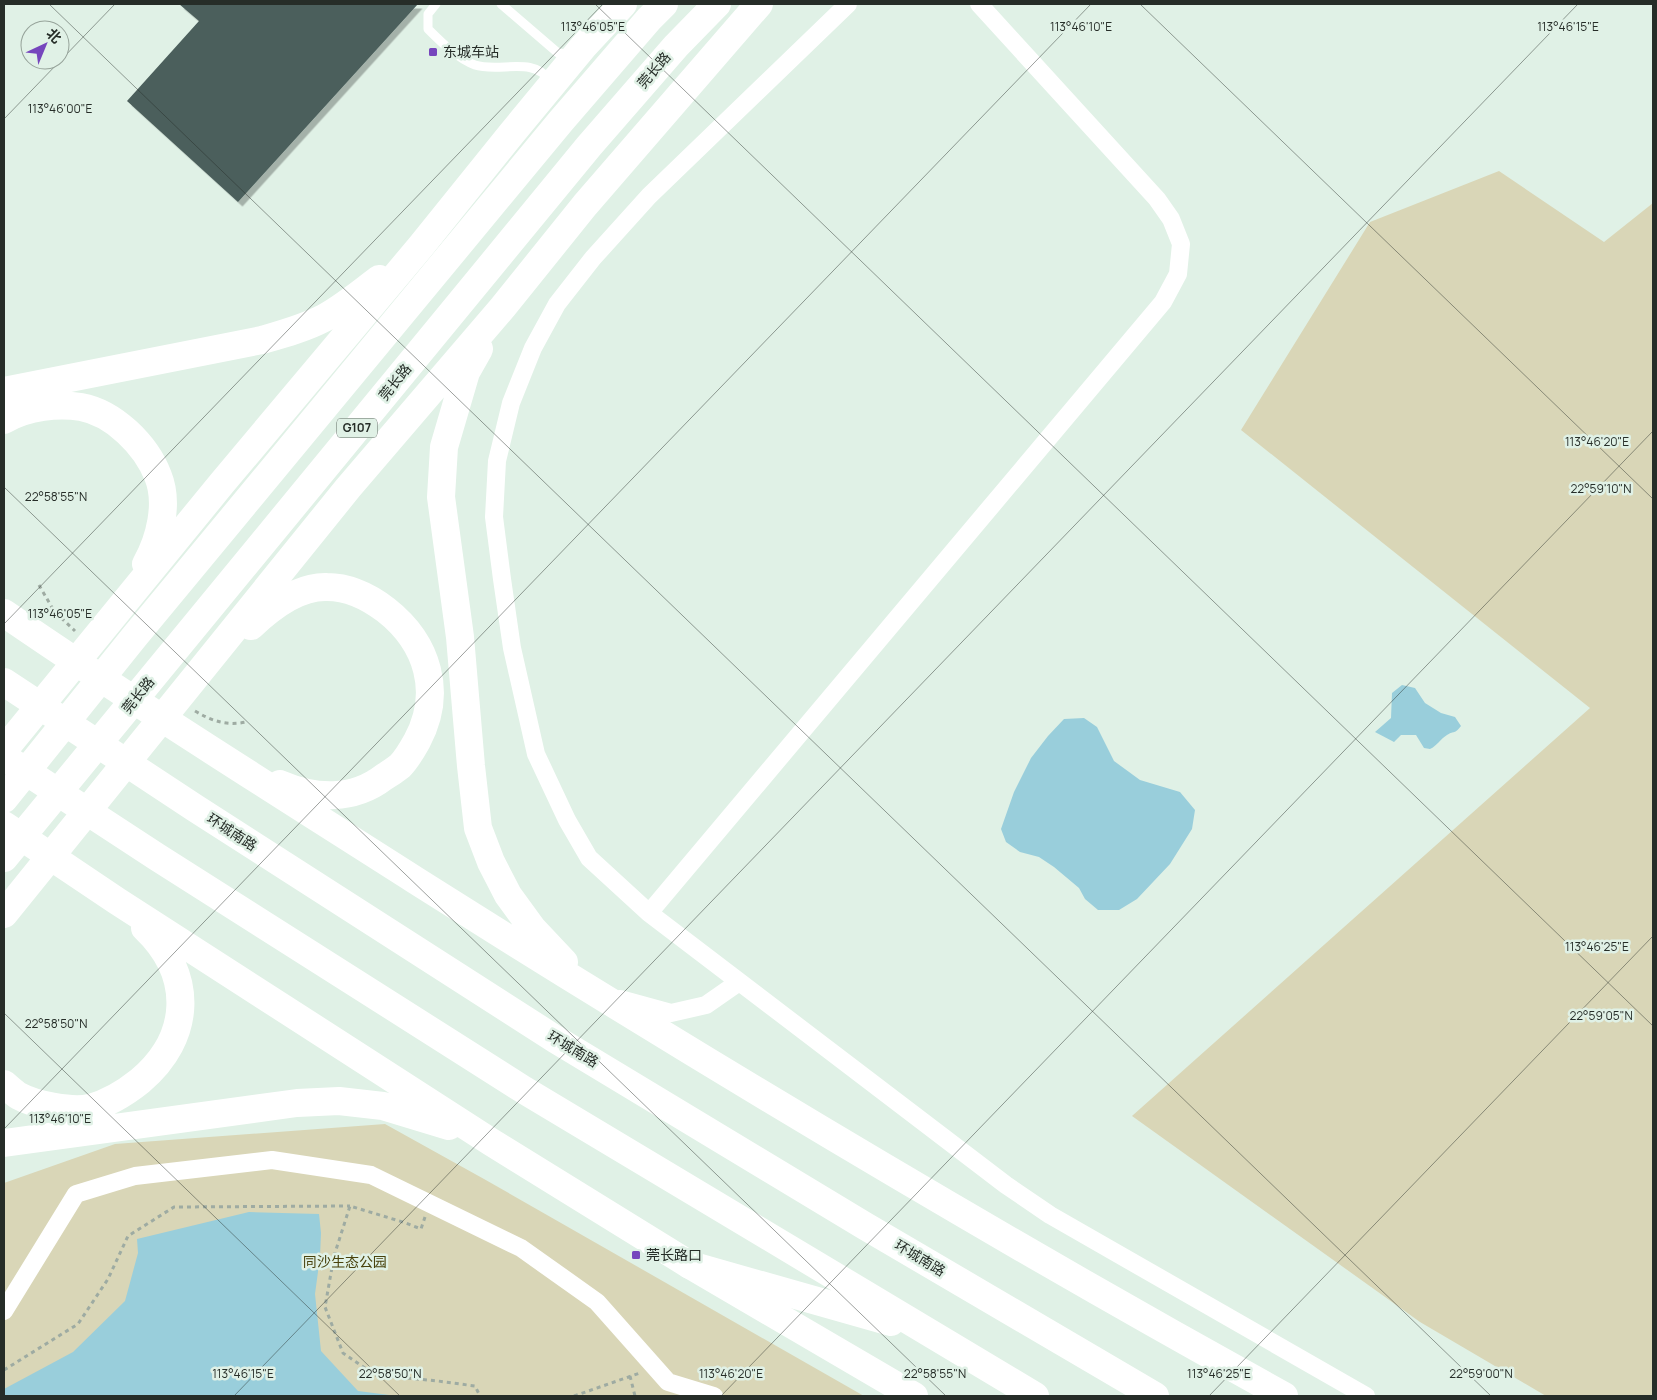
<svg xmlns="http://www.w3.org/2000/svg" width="1657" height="1400" font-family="Manrope,'Noto Sans SC',sans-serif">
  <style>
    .green { fill: #d9d6b7 }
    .water { fill: #99cedb }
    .building { fill: #4b5e5b; filter: url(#shadow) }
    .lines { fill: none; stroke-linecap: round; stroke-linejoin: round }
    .path { stroke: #9eaba2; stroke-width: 3; stroke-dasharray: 4 4; stroke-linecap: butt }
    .lane { stroke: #fff; stroke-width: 9 }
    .street { stroke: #fff; stroke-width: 18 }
    .primary { stroke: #fff; stroke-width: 28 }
    .highway { stroke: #fff; stroke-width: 28 }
    .ticks { fill: none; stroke: #262d28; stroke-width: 1; stroke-opacity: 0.45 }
    .poi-dot { fill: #7646bd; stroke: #e0f1e6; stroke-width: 2 }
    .labels { text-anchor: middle; stroke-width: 5; stroke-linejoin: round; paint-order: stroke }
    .shield { fill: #e0f1e6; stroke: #5e6861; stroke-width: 1 }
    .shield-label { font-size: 12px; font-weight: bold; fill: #262d28 }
    .poi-label { font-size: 14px; fill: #262d28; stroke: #e0f1e6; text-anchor: start }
    .street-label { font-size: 14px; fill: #262d28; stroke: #e0f1e6 }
    .park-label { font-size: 14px; fill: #48420c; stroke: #e0f1e6 }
    .ticks-label { font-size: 12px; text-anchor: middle; fill: #262d28; stroke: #e0f1e6; stroke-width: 5; stroke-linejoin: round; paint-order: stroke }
  </style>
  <defs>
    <filter id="shadow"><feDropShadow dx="4.5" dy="4.5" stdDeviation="0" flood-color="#0004"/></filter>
  </defs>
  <rect width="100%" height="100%" fill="#e0f1e6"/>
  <path class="green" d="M1499 171 1604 242 1653 203V1396H1546L1420 1322 1132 1116 1590 708 1241 430 1370 222Z
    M385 1124 484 1179 864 1396H4V1183L115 1144Z"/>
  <path class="water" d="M1402 685 1415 688 1425 703 1441 713 1455 717 1461 726C1454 735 1455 730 1447 735 1440 739 1437 746 1430 749L1424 748 1416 735H1401L1394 742 1375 732 1391 718 1392 693Z
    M1084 718 1097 727 1114 761 1140 780 1180 792 1195 810 1192 829 1170 864 1137 899 1119 910H1098L1085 899 1079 888 1054 867 1039 857 1020 852 1006 842 1001 829 1014 792 1031 758 1048 736 1064 719Z
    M249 1212 319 1214 321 1233 320 1257 315 1294 321 1351 358 1391 397 1396H4V1389L73 1352 125 1301 138 1253 137 1239Z"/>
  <path class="building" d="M179 4H418L238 202 127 101 199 21Z"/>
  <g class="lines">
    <path class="path" d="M39 585 54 611 75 631
      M195 711C212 721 226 726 246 722
      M425 1217 421 1229 406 1223 350 1206 334 1256 325 1307 343 1353 375 1375 438 1381 475 1386 480 1396
      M4 1370 78 1324 108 1279 128 1236 174 1207 350 1206
      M630 1376 635 1396
      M574 1396 640 1373"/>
    <path class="lane" d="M436 4 428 14V29C441 42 458 59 475 65 499 73 533 56 549 80L548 82
      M501 4 558 53 570 54"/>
    <path class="street" d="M848 4 649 196 593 258 557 304 533 348 511 403 497 461 494 517 502 579 512 648 536 754 567 820 589 858 649 913 1006 1185 1050 1215 1366 1396
      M649 913 1163 302 1178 274 1181 244 1171 219 1157 199 979 4
      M620 999 671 1013 706 1005 739 982
      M4 1311 76 1194 135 1176 272 1160 371 1175 521 1248 597 1302 668 1382 714 1396"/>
    <path class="primary" d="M479 349 466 372 444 447 441 497 460 637 471 766 478 828 491 862 508 895 532 928 564 962
      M4 391 262 340C283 334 305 328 324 318 344 307 361 293 379 279
      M4 420C16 413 29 409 43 407 56 405 69 405 81 407 114 413 146 445 158 476 169 503 160 539 146 564
      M4 613C138 705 277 792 415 880 700 1060 989 1233 1284 1396
      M251 626C271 607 298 586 327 587 349 587 369 597 386 610 428 643 443 693 417 741 412 750 407 759 400 766 395 770 389 774 384 777 353 801 315 799 280 784
      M4 750 222 483 421 246 512 133 583 47 623 4
      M4 825 117 901 491 1142 690 1265 914 1396
      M4 914 348 488 503 307 585 205 759 4
      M4 1084C9 1088 14 1093 19 1096 35 1105 72 1112 90 1108 109 1103 125 1093 140 1081 192 1037 194 975 145 928
      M4 1143 297 1103 339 1101 383 1106 449 1126"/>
    <path class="highway" d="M4 682 195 808 555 1039 865 1226 1155 1396
      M4 757 157 857 524 1090 1035 1396
      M4 799 135 636 561 121 649 19 664 4
      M4 858 589 146 676 46 717 4
      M690 1265 891 1322"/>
  </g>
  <path class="ticks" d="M49 4 1491 1396M595 4 1653 1026M1140 4 1653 499M4 119 115 4M4 487 946 1396M4 624 603 4M4 1013 400 1396M4 1129 1091 4M234 1396 1578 4M721 1396 1653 431M1209 1396 1653 936"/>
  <g class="poi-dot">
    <rect x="428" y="47" width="10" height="10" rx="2.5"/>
    <rect x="631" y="1250" width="10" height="10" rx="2.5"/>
  </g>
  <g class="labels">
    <rect class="shield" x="337" y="418.5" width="40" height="19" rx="4"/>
    <g class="shield-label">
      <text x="357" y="432">G107</text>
    </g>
    <g class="poi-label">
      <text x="443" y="57">东城车站</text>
      <text x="646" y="1260">莞长路口</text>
    </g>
    <g class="street-label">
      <text transform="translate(654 70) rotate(-49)" y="5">莞长路</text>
      <text transform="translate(395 382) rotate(-51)" y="5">莞长路</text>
      <text transform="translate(138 695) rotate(-51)" y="5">莞长路</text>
      <text transform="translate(232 832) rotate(33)" y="5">环城南路</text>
      <text transform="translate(573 1049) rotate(31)" y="5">环城南路</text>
      <text transform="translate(920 1258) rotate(31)" y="5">环城南路</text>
    </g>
    <g class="park-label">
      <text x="345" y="1267">同沙生态公园</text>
    </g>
  </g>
  <g class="ticks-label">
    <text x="593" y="31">113°46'05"E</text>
    <text x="1081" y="31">113°46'10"E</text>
    <text x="1568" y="31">113°46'15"E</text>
    <text x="60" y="113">113°46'00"E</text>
    <text x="1597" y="446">113°46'20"E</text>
    <text x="1601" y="493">22°59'10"N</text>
    <text x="56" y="501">22°58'55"N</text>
    <text x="60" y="618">113°46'05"E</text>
    <text x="1597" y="951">113°46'25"E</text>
    <text x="1601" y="1020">22°59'05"N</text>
    <text x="56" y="1028">22°58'50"N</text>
    <text x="60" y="1123">113°46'10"E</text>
    <text x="243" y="1378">113°46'15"E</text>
    <text x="731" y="1378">113°46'20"E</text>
    <text x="1219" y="1378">113°46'25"E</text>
    <text x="390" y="1378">22°58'50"N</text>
    <text x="935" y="1378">22°58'55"N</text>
    <text x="1481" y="1378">22°59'00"N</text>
  </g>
  <rect width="1657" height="1400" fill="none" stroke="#262d28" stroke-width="10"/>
  <g transform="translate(45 45) rotate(44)"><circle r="24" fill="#e0f1e6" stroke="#96a39a"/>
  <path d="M0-4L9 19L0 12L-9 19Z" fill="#7646bd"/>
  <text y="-8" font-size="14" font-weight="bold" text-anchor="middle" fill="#262d28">北</text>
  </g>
</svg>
